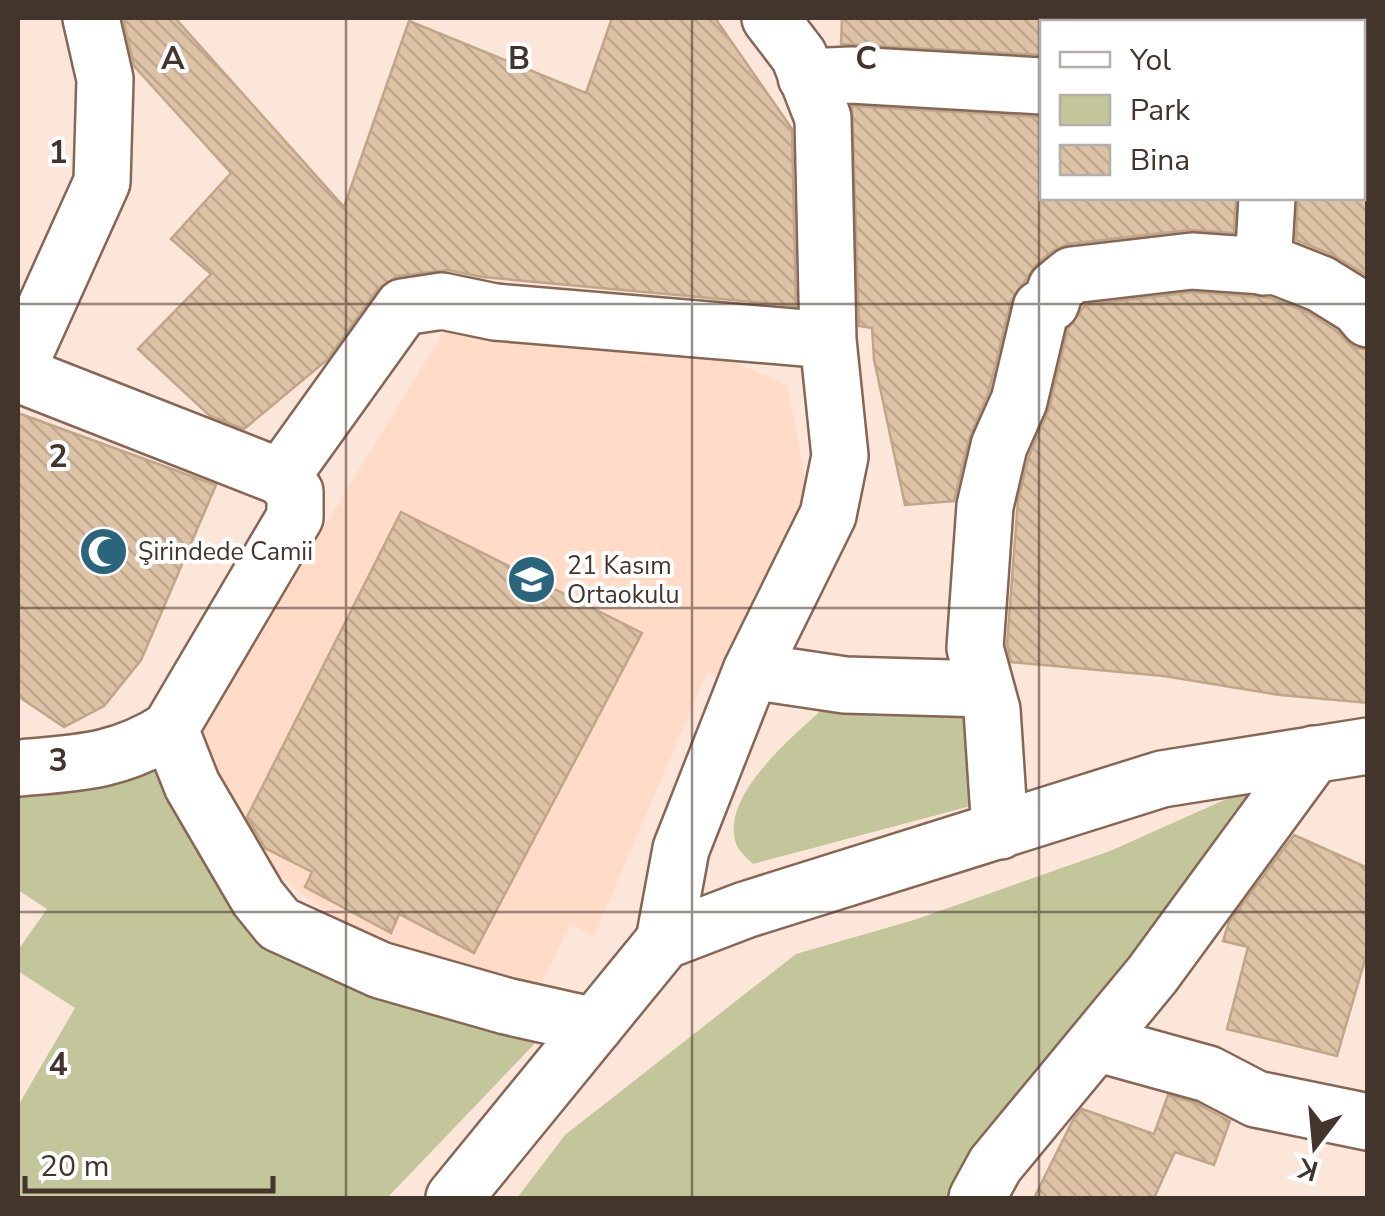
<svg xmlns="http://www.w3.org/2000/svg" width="1385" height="1216" font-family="'Nunito Sans',sans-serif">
	<defs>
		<pattern id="building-back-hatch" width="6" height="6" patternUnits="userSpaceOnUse" patternTransform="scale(2.5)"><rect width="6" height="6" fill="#ddc2a5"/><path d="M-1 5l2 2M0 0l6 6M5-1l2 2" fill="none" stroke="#bfa78e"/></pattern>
	</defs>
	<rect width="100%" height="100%" fill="#fce5d9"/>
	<path fill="#ffdbc8" d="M449,323L698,347L787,385L807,486L734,680L707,672L594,936L571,924L540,985L379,948L298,891L231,833L191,744Z"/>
	<path fill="#c3c59a" d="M834,699L984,714L982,803L753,864C748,859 740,852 737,846C716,795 802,729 834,699Z
		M151,765L251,913L542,1036L387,1198H18V1106L75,1008L18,971V950L47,909L18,890V788Z
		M1240,793L1269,794L956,1198H517L565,1135L796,954L914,920L1110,851Z"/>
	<path fill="url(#building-back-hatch)" stroke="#c0a689" stroke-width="2.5" d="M123,18H175L344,207L409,21L586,93L612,18H715L792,129L796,306L482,277L448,270L398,276L378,289L327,360L244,429L210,416L138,349L211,274L171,239L231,173L134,66Z
		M842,18H1042V55L841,44Z
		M852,106L1042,117V198H1236L1234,233L1189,230L1068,244L1052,251L1036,265L1011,301L989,391L969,439L954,501L905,505L874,359L872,328L859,326Z
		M1298,198H1368V276L1333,255L1296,240Z
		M1193,292L1271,298L1307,312L1337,331L1356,348L1368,349V703L1280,695L1164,676L1011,662L1007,645L1018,500L1029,456L1049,409L1068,328L1085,305Z
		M18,413L216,485L141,660L104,706L64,727L18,696Z
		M401,512L642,633L474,953L399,914L391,933L305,887L312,872L265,848L247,817Z
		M1294,835L1368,868V949L1337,1056L1227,1029L1248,947L1223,941L1229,922Z
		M1168,1095L1196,1103L1230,1121L1214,1165L1175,1152L1154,1198H1034L1073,1120L1082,1109L1154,1134Z"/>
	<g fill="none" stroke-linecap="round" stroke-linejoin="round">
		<defs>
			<path id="street" d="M806,77L851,75L1042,86
				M1263,267L1267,198
				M18,368L102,182L105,79L91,18
				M18,374L281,477L295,492V517L170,729C120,762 76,763 18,768
				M281,477L403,307L442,301L495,312L828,340
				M751,671L845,685L986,689
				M170,729L192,785L258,898L279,924L380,970L506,1006L595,1026
				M1000,831L992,710L975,648L985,506L999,446L1019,401L1041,308L1051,303L1056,288L1072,275L1192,261L1278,267L1321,284L1358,307L1368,319
				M664,941L681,849L751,671L828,515L840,456L828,340L823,118L799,56L770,18
				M1096,1043L1208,1074L1256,1099L1368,1122
				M454,1198L664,941L745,910L1162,779L1368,746
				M977,1198L995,1165L1152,975L1314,754"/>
		</defs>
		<use href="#street" stroke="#866654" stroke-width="60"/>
		<use href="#street" stroke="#fff" stroke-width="55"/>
	</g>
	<path fill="none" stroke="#43342c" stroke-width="2.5" stroke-opacity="0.55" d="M346,18V1198M692,18V1198M1039,18V1198M18,304H1368M18,608H1368M18,912H1368"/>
	<defs>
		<symbol id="mosque-disc" viewBox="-11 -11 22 22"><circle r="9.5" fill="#2a647d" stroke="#fff"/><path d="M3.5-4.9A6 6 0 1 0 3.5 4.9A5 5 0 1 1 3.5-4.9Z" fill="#fff"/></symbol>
		<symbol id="school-disc" viewBox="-11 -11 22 22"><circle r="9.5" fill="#2a647d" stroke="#fff"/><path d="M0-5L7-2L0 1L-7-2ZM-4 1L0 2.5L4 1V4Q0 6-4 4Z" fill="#fff"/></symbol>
	</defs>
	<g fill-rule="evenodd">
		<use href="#mosque-disc" x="76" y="524" width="55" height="55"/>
		<use href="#school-disc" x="504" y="552" width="55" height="55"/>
	</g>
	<g text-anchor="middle" stroke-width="8" stroke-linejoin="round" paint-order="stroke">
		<g font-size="25" fill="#43342c" stroke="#fff" text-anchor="start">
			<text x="138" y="560">Şirindede Camii</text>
			<text x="567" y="574">21 Kasım<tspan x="567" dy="29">Ortaokulu</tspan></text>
		</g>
	</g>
	<g font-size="32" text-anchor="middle" font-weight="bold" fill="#43342c" stroke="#fff" stroke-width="8" stroke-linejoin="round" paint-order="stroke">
		<text x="173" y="69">A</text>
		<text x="519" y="69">B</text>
		<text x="866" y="69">C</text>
		<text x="58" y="163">1</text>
		<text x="58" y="467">2</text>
		<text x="58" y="771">3</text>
		<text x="58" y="1075">4</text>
	</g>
	<rect width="1385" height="1216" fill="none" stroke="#43342c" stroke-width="40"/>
	<rect x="1040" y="20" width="325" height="180" fill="#ffffff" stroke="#b4aeab" stroke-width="2.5"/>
	<rect x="1060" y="52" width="50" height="15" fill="#ffffff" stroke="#b4aeab" stroke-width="2.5"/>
	<text x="1130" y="70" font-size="30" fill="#43342c">Yol</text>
	<rect x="1060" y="95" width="50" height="30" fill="#c3c59a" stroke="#b4aeab" stroke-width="2.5"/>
	<text x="1130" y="120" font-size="30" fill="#43342c">Park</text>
	<rect x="1060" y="145" width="50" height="30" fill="url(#building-back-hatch)" stroke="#b4aeab" stroke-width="2.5"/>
	<text x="1130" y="170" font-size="30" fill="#43342c">Bina</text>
	<g transform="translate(1315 1146) rotate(196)" stroke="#ffffff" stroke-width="8" paint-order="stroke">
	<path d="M0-8L18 38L0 25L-18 38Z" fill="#43342c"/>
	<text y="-15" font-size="28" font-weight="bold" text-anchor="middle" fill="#43342c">K</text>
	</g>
	<path d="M25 1176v15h248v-15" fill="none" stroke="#43342c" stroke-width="5"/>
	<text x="40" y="1176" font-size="30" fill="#43342c" stroke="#ffffff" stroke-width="8" paint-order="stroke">20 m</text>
</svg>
